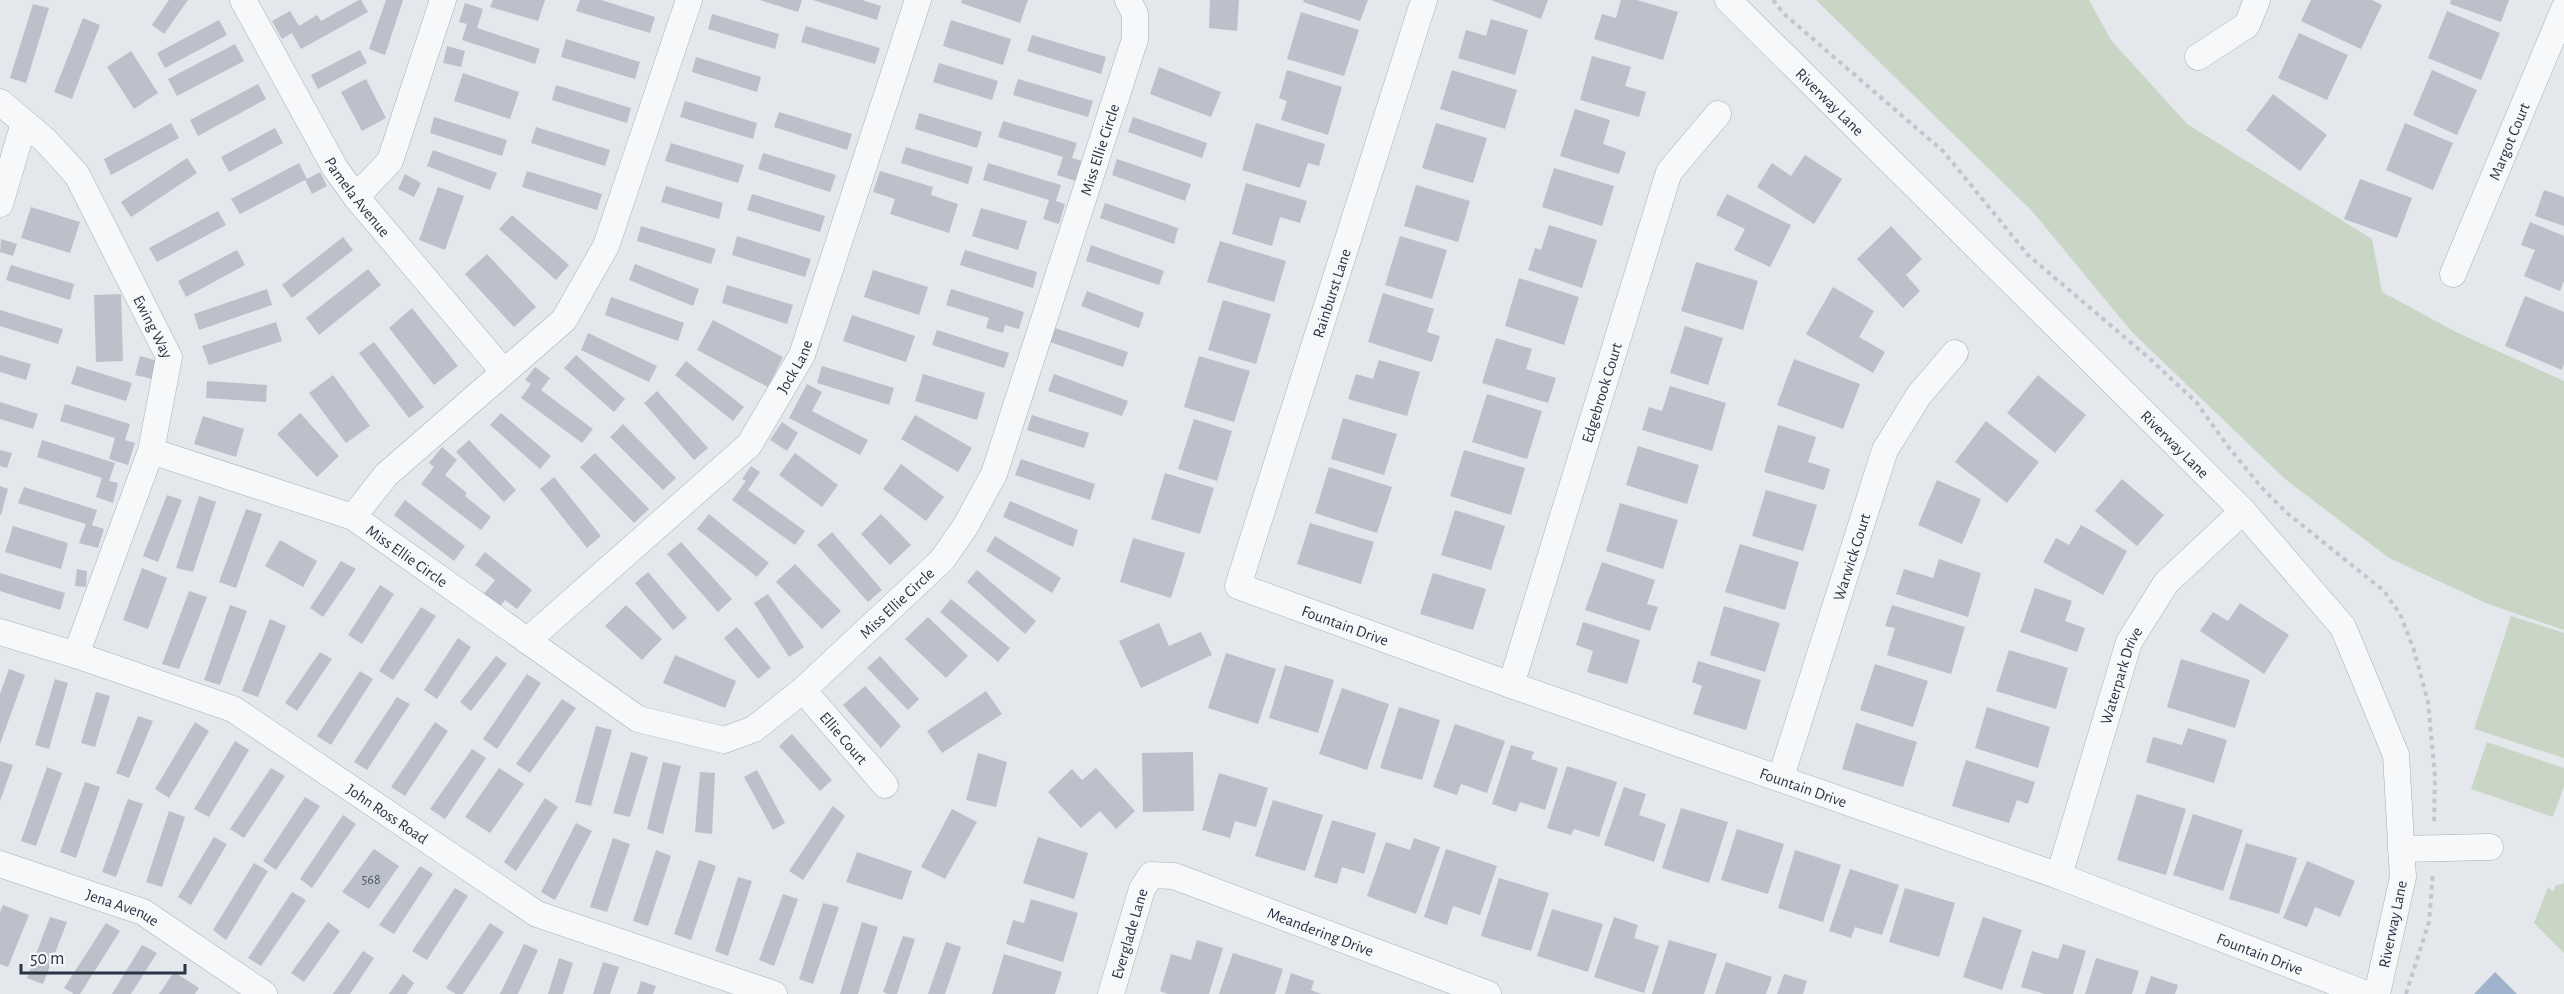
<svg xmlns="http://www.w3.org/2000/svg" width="2564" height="994" font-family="'Alegreya Sans',sans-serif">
	<rect width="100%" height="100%" fill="#e4e7ec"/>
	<path fill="#c9d6c5" d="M1816,0H2089L2111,40L2187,124L2372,239L2382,292L2460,334L2564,381V630L2488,604L2389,558L2285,479L2132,332L2032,211Z
		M2511,616L2564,633V758L2474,729Z
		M2487,742L2564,768V786L2553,817L2471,789Z
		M2564,881V953L2534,923L2548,887L2553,892L2556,885L2563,884Z"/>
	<path fill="#9fb4cc" d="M2495,972L2517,994H2474Z"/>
	<path fill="#bbc0ca" d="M169,0H188L164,34L152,25Z
		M359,0H361L368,12L301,49L292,33L282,39L272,21L290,11L299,26L317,15L321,21Z
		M386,0H403L385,55L369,49Z
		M493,0H545L538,21L490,7Z
		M580,0H601L655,17L650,33L576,11Z
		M760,0H802L798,12Z
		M813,0H862L881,6L877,20Z
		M962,0H1028L1020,23L961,3Z
		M1210,0H1239L1237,31L1209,28Z
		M1304,0H1368L1360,21L1303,2Z
		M1491,0H1548L1541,19Z
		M1621,0H1637L1678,12L1663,60L1594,39L1602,14L1616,18Z
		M2311,0H2372L2382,5L2361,49L2301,21Z
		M2451,0H2509L2501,22L2450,4Z
		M465,3L483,9L477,28L540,49L535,64L462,40L467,24L459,22Z
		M33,4L49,8L26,83L10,78Z
		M2447,11L2500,33L2481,80L2428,58Z
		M1301,12L1359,30L1344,76L1287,59Z
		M712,14L779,34L775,49L708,29Z
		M83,18L100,25L72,99L54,92Z
		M1491,19L1528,30L1515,75L1458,58L1466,30L1486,36Z
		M219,20L227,35L165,68L157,53Z
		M951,20L1011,39L1003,65L943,46Z
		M806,26L880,48L875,64L801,42Z
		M2299,33L2348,55L2327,100L2278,78Z
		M1032,35L1106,57L1101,74L1027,51Z
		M566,39L640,62L635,79L561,57Z
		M235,44L244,61L177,96L168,79Z
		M447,46L465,51L461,67L443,63Z
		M360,50L367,63L318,89L311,75Z
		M131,51L158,93L134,109L107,67Z
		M1592,56L1631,67L1625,86L1646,92L1639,117L1580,100Z
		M696,57L761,77L757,92L692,72Z
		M939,63L998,81L992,100L933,82Z
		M1159,67L1221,92L1211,117L1150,94Z
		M1287,70L1342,87L1328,135L1281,120L1287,101L1279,98Z
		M1452,70L1517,90L1505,129L1440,109Z
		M2432,70L2477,90L2457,135L2413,115Z
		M463,73L519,92L510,119L454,101Z
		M366,79L386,118L362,131L341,92Z
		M1018,79L1093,101L1088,117L1013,95Z
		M258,84L266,99L198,136L190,120Z
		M556,85L631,108L627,123L552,100Z
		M2273,94L2327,135L2300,171L2246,130Z
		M685,101L757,123L753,139L680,117Z
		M1575,109L1610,120L1603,144L1626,152L1619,174L1560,156Z
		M779,112L852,134L847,150L774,127Z
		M919,113L982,132L977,148L915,129Z
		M434,117L507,140L502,156L430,133Z
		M1133,117L1207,143L1202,158L1128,132Z
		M1003,121L1077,143L1072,158L1082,161L1076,181L1057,175L1063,157L998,137Z
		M171,123L179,138L111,175L104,159Z
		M1256,123L1325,144L1319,166L1308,163L1300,188L1242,170Z
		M1436,123L1487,138L1473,183L1422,168Z
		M2405,123L2453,143L2433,190L2386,170Z
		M536,127L610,150L605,166L531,143Z
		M275,128L283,143L229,172L221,157Z
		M671,143L744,165L738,183L665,161Z
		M906,147L973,167L968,184L901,163Z
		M433,150L497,173L490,190L427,166Z
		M763,153L836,175L830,192L758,169Z
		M1805,155L1842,179L1814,224L1757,187L1772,163L1791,176Z
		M187,158L197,173L131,217L121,202Z
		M1117,159L1191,184L1185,201L1112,175Z
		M299,163L307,179L320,172L327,186L312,194L305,180L240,214L231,199Z
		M988,163L1061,185L1056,201L1065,204L1059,224L1043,219L1049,200L983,180Z
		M1554,168L1614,186L1602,226L1542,207Z
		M527,171L602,194L597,210L522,187Z
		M880,171L933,187L931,195L958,204L949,233L890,214L895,199L873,192Z
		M405,174L421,183L414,197L398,189Z
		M2360,179L2412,198L2397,238L2344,219Z
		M1246,183L1307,201L1300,223L1280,217L1272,246L1232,234Z
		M1416,185L1470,201L1458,242L1404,226Z
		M666,186L723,203L719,219L661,202Z
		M438,187L464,196L445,250L419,240Z
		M2544,190L2564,197V226L2535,216Z
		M752,194L825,216L820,232L747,210Z
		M1727,194L1791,225L1770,267L1734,250L1745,229L1716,215Z
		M1105,203L1178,228L1174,244L1100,218Z
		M31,207L80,222L70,253L21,238Z
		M981,208L1027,221L1018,250L972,236Z
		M218,211L226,225L157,262L149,248Z
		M512,215L569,265L556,280L499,229Z
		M2530,222L2564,236V281L2560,291L2524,276L2535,250L2521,245Z
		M1549,225L1597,240L1582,288L1528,270L1535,248L1541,250Z
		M641,226L716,249L711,264L637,241Z
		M1891,226L1922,259L1906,275L1920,291L1903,308L1857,259Z
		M737,236L811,259L805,277L732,255Z
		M1400,236L1447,250L1432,299L1385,285Z
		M343,237L353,250L292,298L282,285Z
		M1,239L17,244L13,256L0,252Z
		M1220,241L1286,261L1274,302L1207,282Z
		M1091,245L1164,271L1159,285L1086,261Z
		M237,250L245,265L186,297L178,281Z
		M965,250L1037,272L1033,288L960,265Z
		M487,254L536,307L514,327L465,274Z
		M1696,262L1758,281L1743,330L1681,311Z
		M635,264L699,289L693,306L629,280Z
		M11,265L74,284L70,300L6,280Z
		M368,269L381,285L319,335L306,318Z
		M873,270L928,287L919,315L864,297Z
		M1519,278L1579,297L1564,345L1505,326Z
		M727,285L793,305L787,324L722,303Z
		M1833,287L1874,311L1859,337L1885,352L1873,373L1806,334Z
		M267,289L272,305L199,330L194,314Z
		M951,289L1024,312L1019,329L1005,325L1003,333L986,328L989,318L946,305Z
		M1087,291L1144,313L1139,328L1081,306Z
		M1383,293L1434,309L1427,332L1440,336L1432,362L1368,342Z
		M121,294L123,361L96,362L94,295Z
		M2525,296L2564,312V364L2562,370L2505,346Z
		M611,297L684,323L678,341L605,315Z
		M1223,300L1271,314L1256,364L1208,350Z
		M412,308L458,366L434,385L389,328Z
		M0,310L63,329L58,344L0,326Z
		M852,315L915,336L906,362L843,341Z
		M713,320L783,357L768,387L697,350Z
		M276,322L282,341L209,365L202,346Z
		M1685,326L1723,338L1708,385L1670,373Z
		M1055,328L1128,352L1123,367L1050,342Z
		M937,330L1009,353L1004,368L932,345Z
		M588,333L657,366L649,382L581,350Z
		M1496,338L1532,349L1526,369L1556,378L1548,403L1482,383Z
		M374,342L424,407L409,418L359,353Z
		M0,355L31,364L26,380L0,372Z
		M576,355L625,399L614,412L564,368Z
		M140,356L158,361L153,379L135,375Z
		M1199,356L1250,371L1234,422L1184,407Z
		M1794,359L1860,384L1843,429L1777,405Z
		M1379,360L1420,372L1407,416L1348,399L1356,374L1373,379Z
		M686,361L744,407L733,421L675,375Z
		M77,366L132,383L126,401L71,384Z
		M822,366L894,388L889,405L817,383Z
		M535,367L550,378L541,390L593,429L582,443L521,398L531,384L525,380Z
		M923,374L985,393L977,420L915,401Z
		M1054,374L1128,401L1122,416L1048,391Z
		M333,375L370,426L346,443L309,393Z
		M2038,375L2086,415L2055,453L2007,413Z
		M207,381L267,385L266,402L206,398Z
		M807,384L822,392L812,411L868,440L860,455L789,418Z
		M1670,386L1726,403L1712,451L1642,430L1649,407L1662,411Z
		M657,391L708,448L694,460L644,403Z
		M1487,394L1542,411L1527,459L1472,442Z
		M0,402L38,414L33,429L0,419Z
		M65,404L130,424L125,440L135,443L128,465L109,459L115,438L60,421Z
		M300,413L339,456L317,477L277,434Z
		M501,413L551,456L540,469L490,425Z
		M915,415L972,448L958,472L901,439Z
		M1032,415L1089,433L1084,448L1027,430Z
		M203,416L244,429L236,457L194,444Z
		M1343,418L1397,434L1384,475L1331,459Z
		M1194,419L1232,431L1217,481L1178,469Z
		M1986,421L2039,462L2007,503L1955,462Z
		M782,422L798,433L787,451L770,440Z
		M623,424L676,478L663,490L610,437Z
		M1778,425L1816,437L1808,462L1830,469L1824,490L1764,472Z
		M42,440L115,463L109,481L118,483L113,503L96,497L102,478L37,457Z
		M469,440L516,490L504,502L456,452Z
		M1638,446L1699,465L1687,504L1626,485Z
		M442,447L457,460L445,475L467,493L465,496L491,517L481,530L421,484L434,467L429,463Z
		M0,450L12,453L7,468L0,466Z
		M1464,450L1525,468L1511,515L1450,496Z
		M595,453L649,509L634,523L580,467Z
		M795,453L838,485L822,507L779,475Z
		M1021,459L1095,484L1090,500L1015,475Z
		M901,464L944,497L926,521L883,489Z
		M751,466L760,472L748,490L805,531L795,545L732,500L746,481L742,479Z
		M1329,467L1392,487L1377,533L1315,513Z
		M1165,473L1214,488L1200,534L1151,519Z
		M554,477L601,536L587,548L540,489Z
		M2122,479L2164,515L2137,546L2095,511Z
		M1937,480L1981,499L1962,544L1918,525Z
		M0,486L8,489L1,515H0Z
		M24,487L97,510L92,525L104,529L98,548L79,543L86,524L18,503Z
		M1766,490L1817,505L1803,551L1752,536Z
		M167,495L182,500L158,562L143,556Z
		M199,496L216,502L193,572L176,568Z
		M405,500L465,546L454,561L394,515Z
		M1010,501L1078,530L1073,547L1003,517Z
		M1620,503L1678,520L1663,569L1606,551Z
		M246,509L262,514L236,588L219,582Z
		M1455,510L1505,526L1491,570L1441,555Z
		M709,514L769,563L757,577L697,529Z
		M881,514L911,545L890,565L861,534Z
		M1310,523L1374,542L1361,584L1297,564Z
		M2081,525L2127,551L2103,595L2043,562L2056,538L2069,545Z
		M13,526L68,543L61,569L5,552Z
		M832,532L882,590L868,602L817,545Z
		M995,536L1061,578L1052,593L986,551Z
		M1133,538L1185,553L1171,598L1120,582Z
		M280,540L317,561L303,587L265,566Z
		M681,542L732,599L718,612L667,554Z
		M1740,544L1799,562L1785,610L1725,592Z
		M485,552L532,590L517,609L505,600L499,608L483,595L495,580L475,565Z
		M1939,559L1981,573L1968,617L1896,594L1904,569L1933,578Z
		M341,561L356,569L323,617L310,608Z
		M1602,562L1655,580L1647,604L1658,607L1650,631L1585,610Z
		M795,564L841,611L822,629L776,582Z
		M142,568L167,578L148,629L123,620Z
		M77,569L87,571L86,587L75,586Z
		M977,570L1036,621L1025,634L967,582Z
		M648,572L687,618L673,630L635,583Z
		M0,573L65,593L60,610L0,591Z
		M1433,573L1486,589L1473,630L1420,614Z
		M380,585L394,594L362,644L348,635Z
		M2035,588L2072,601L2065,621L2085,628L2077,652L2020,632Z
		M189,591L207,597L179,669L162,664Z
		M768,594L804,647L789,657L754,603Z
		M951,599L1010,648L998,662L940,612Z
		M2240,603L2289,635L2264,674L2200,631L2213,612L2228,621Z
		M230,605L247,611L220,685L204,680Z
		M626,605L662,639L642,660L605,626Z
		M1892,605L1965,627L1951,674L1887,655L1895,628L1885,626Z
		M1724,606L1780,623L1765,672L1710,655Z
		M421,607L436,616L393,680L379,671Z
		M928,617L968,656L946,678L905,639Z
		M270,619L286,626L258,697L242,691Z
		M1583,622L1640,640L1627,684L1587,672L1593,651L1576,645Z
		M1159,623L1169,646L1201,632L1212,655L1141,688L1119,641Z
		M737,627L771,668L758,679L724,638Z
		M458,638L471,647L437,699L424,690Z
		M2009,650L2068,668L2056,709L1996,691Z
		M320,652L332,659L297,711L285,703Z
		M1226,653L1276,669L1258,724L1208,708Z
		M675,655L736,681L725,708L663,683Z
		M496,656L507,664L471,711L460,702Z
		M880,656L919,699L908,710L867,668Z
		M2181,659L2250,680L2235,728L2167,707Z
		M1698,661L1761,680L1746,730L1693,714L1702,686L1692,682Z
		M1875,664L1928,681L1913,727L1860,710Z
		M1285,665L1334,680L1318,733L1269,718Z
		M9,669L25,675L0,744V694Z
		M360,671L373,679L331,745L317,736Z
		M527,674L541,683L497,749L483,739Z
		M55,679L68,683L49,749L35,745Z
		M865,686L901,726L881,748L843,705Z
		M1342,688L1389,704L1367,770L1319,754Z
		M986,691L1002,714L942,753L927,731Z
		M96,692L110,696L95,747L81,743Z
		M397,697L410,704L367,770L354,762Z
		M562,699L576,708L530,773L516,764Z
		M1399,707L1440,720L1422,780L1380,768Z
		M1987,707L2050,727L2038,768L1975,748Z
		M138,716L153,721L129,778L116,773Z
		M195,722L209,731L169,798L155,789Z
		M435,722L448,731L405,796L391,787Z
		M1856,723L1917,742L1903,787L1842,769Z
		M1455,724L1505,741L1487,793L1461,784L1457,795L1433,787Z
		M596,726L612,730L591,806L575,802Z
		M2188,728L2227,740L2214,783L2146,762L2153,737L2182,745Z
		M792,734L832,780L820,791L779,746Z
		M235,741L249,750L209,817L194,809Z
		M1511,745L1534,752L1531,759L1558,768L1545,810L1520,802L1516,812L1492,804Z
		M472,749L486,758L445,819L430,809Z
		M631,752L648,757L630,817L613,813Z
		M1193,752L1194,811L1143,812L1142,753Z
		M978,753L1007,762L996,807L966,800Z
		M1966,760L2035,782L2028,804L2017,800L2009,823L1952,806Z
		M0,761L13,765L0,801Z
		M663,762L681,766L663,834L647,829Z
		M1567,766L1617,782L1599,837L1574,829L1571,835L1547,828Z
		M47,767L62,773L36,846L21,841Z
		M271,768L285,776L244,838L230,829Z
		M499,768L524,784L490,833L465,817Z
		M1096,768L1135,811L1116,829L1100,811L1081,828L1048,792L1072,769L1082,780Z
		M757,770L785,823L773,830L744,777Z
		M700,772L715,773L712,834L695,832Z
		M1219,773L1268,788L1256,827L1235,821L1230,838L1202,830Z
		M85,782L100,787L76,858L60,852Z
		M1624,787L1646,794L1639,815L1666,824L1654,862L1604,845Z
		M2137,794L2186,809L2166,875L2117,860Z
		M305,797L320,806L276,870L263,861Z
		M545,798L558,807L516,871L504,862Z
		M128,799L143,804L116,877L102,872Z
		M1273,800L1323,815L1305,871L1255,856Z
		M833,806L845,816L803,880L789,871Z
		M1681,808L1728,822L1709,883L1662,868Z
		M952,809L977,822L945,879L921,867Z
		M169,811L185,817L162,887L146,882Z
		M2193,814L2243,830L2223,891L2173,875Z
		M343,815L356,824L312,888L300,879Z
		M1332,820L1376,833L1364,874L1342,867L1337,884L1314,877Z
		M576,823L592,831L555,900L541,892Z
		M1737,829L1784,844L1768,894L1721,880Z
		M214,837L227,844L191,905L178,897Z
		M1038,837L1088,853L1074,899L1023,883Z
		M613,838L630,844L607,912L590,907Z
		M1414,838L1440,847L1416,914L1367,896L1386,842L1410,850Z
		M2246,843L2297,858L2279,914L2229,899Z
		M374,849L399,866L369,909L342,892Z
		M1446,849L1497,866L1480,915L1453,906L1447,925L1424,917Z
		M656,850L671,856L648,926L633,921Z
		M1795,850L1841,865L1823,922L1778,908Z
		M857,852L912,871L902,900L846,882Z
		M699,860L716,866L691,940L674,934Z
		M2307,861L2355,881L2340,917L2315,907L2307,927L2283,918Z
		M254,863L268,871L226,940L213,930Z
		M420,866L433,874L394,934L379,925Z
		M1850,869L1899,885L1882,935L1855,927L1851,938L1829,931Z
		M738,877L752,881L728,956L715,951Z
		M1499,878L1549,893L1531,951L1481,936Z
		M455,888L468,896L427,960L412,951Z
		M1905,888L1955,903L1939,957L1889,942Z
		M292,892L306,900L261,966L248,958Z
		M783,894L798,899L774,966L759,960Z
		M1031,899L1078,913L1063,962L1006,944L1013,920L1024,923Z
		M823,903L839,907L813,984L799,979Z
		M3,905L29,915L8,967L0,964V912Z
		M1552,909L1603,924L1588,972L1537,956Z
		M50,917L67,922L43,984L27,978Z
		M1614,917L1638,925L1634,938L1659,946L1644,993L1594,977Z
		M1983,917L2022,930L2002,990L1963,977Z
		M328,922L340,931L304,982L291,973Z
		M862,922L878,927L858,994H840Z
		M106,923L120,931L80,994H74L64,988Z
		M490,923L504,932L463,994H456L446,988Z
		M903,936L915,939L897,994H888L883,992Z
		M1197,940L1223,948L1209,994H1168L1160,991L1171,954L1191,960Z
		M1669,940L1717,954L1704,994H1652Z
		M946,942L961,947L945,994H928Z
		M524,944L538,950L518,994H500Z
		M2063,944L2086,951L2073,994H2045L2021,987L2032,951L2058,959Z
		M142,945L157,953L131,994H112Z
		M363,951L374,958L350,994H333Z
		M1233,953L1283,969L1275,994H1219Z
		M1004,954L1062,972L1055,994H992Z
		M559,958L573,963L563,994H548Z
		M2096,958L2139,971L2132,994H2085Z
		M603,962L619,967L610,994H593Z
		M1726,962L1772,977L1766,994H1715Z
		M174,972L199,988L195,994H159Z
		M1291,973L1314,981L1311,990L1321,994H1285Z
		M403,974L414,983L407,994H389Z
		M1784,974L1807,981L1803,994H1777Z
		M2151,976L2178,985L2175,994H2145Z
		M641,981L656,986L653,994H637Z"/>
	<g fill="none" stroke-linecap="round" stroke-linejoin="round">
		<defs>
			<g id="minor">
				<path id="s1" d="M243,0L335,168L356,197L504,372"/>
				<path id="s2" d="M1424,0L1238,586L1511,685L2059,876L2366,994"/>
				<path id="s3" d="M1728,0L2243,511L2343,627L2396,755L2403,877L2377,994"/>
				<path d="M2198,57L2247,25L2257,0"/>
				<path id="s4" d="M0,102L46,141L77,175L169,357L151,451L76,655"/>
				<path d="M356,197L390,161L443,0"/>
				<path d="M0,204L24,123"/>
				<path id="s5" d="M2453,274L2564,9"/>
				<path id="s6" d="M151,451L353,517L638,719L724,740L754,729L803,690L942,560L965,527L994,474L1135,39V14L1128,0"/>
				<path d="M353,517L386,475L564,320L606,246L689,0"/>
				<path id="s7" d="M0,632L76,655L233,709L537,914L774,994"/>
				<path id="s8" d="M527,641L749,445L802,355L918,0"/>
				<path id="s9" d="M1511,685L1669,172L1718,114"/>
				<path id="s10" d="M803,690L885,785"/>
				<path id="s11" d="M1781,777L1885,450L1919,395L1955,353"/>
				<path d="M2401,849L2490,847"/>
				<path id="s12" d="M0,864L143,912L264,994"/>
				<path id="s13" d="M2059,876L2129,642L2166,583L2243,511"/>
				<path id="s14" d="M1111,994L1142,889L1151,875L1174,876L1488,994"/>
			</g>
		</defs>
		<use href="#minor" stroke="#a9aeb7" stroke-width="27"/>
		<path stroke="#c2c5cb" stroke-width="4" stroke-dasharray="4.5 4.5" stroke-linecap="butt" d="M1773,0L1784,14L1943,151L2028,255L2149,358L2196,402L2230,449L2263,489L2287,513L2384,591L2400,614L2414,650L2428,702L2435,776L2434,825
			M2406,994L2429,922L2433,872"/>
		<use href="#minor" stroke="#f7f8fa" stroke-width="26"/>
	</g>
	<g text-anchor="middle" stroke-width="4.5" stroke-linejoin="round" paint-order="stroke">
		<g font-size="14" fill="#4f5766">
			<text x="371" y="884">568</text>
		</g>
		<g font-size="16" fill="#2b3445" stroke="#f4f6f9">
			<text dy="6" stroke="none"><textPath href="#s3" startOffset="144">Riverway Lane</textPath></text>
			<text dy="6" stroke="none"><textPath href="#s5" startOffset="144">Margot Court</textPath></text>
			<text dy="6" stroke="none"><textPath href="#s6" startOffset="1377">Miss Ellie Circle</textPath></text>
			<text dy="6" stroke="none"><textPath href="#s1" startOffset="228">Pamela Avenue</textPath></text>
			<text transform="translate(1331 293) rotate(-72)" y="6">Rainburst Lane</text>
			<text dy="6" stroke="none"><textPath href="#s4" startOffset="276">Ewing Way</textPath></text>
			<text dy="6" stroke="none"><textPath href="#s8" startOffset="387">Jock Lane</textPath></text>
			<text dy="6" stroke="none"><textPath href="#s9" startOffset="306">Edgebrook Court</textPath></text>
			<text dy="6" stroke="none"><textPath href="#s3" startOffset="630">Riverway Lane</textPath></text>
			<text dy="6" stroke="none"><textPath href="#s6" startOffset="279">Miss Ellie Circle</textPath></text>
			<text dy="6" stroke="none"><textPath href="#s11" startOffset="231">Warwick Court</textPath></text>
			<text dy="6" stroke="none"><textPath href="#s6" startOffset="873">Miss Ellie Circle</textPath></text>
			<text dy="6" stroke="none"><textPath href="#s2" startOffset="729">Fountain Drive</textPath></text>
			<text dy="6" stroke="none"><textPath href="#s13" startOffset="210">Waterpark Drive</textPath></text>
			<text dy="6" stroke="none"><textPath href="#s10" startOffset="63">Ellie Court</textPath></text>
			<text dy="6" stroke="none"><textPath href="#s2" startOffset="1215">Fountain Drive</textPath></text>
			<text dy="6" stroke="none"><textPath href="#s7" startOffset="432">John Ross Road</textPath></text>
			<text dy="6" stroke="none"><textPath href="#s12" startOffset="130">Jena Avenue</textPath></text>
			<text transform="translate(2392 924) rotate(-78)" y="6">Riverway Lane</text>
			<text dy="6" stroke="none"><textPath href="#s14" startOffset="306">Meandering Drive</textPath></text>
			<text dy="6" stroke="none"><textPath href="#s14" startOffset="63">Everglade Lane</textPath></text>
			<text dy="6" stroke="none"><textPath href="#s2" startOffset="1701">Fountain Drive</textPath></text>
		</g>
	</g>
	<path d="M21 964v9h164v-9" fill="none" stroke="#2b3445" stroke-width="3"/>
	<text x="30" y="964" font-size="18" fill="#2b3445" stroke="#f4f6f9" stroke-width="4.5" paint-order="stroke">50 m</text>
</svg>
